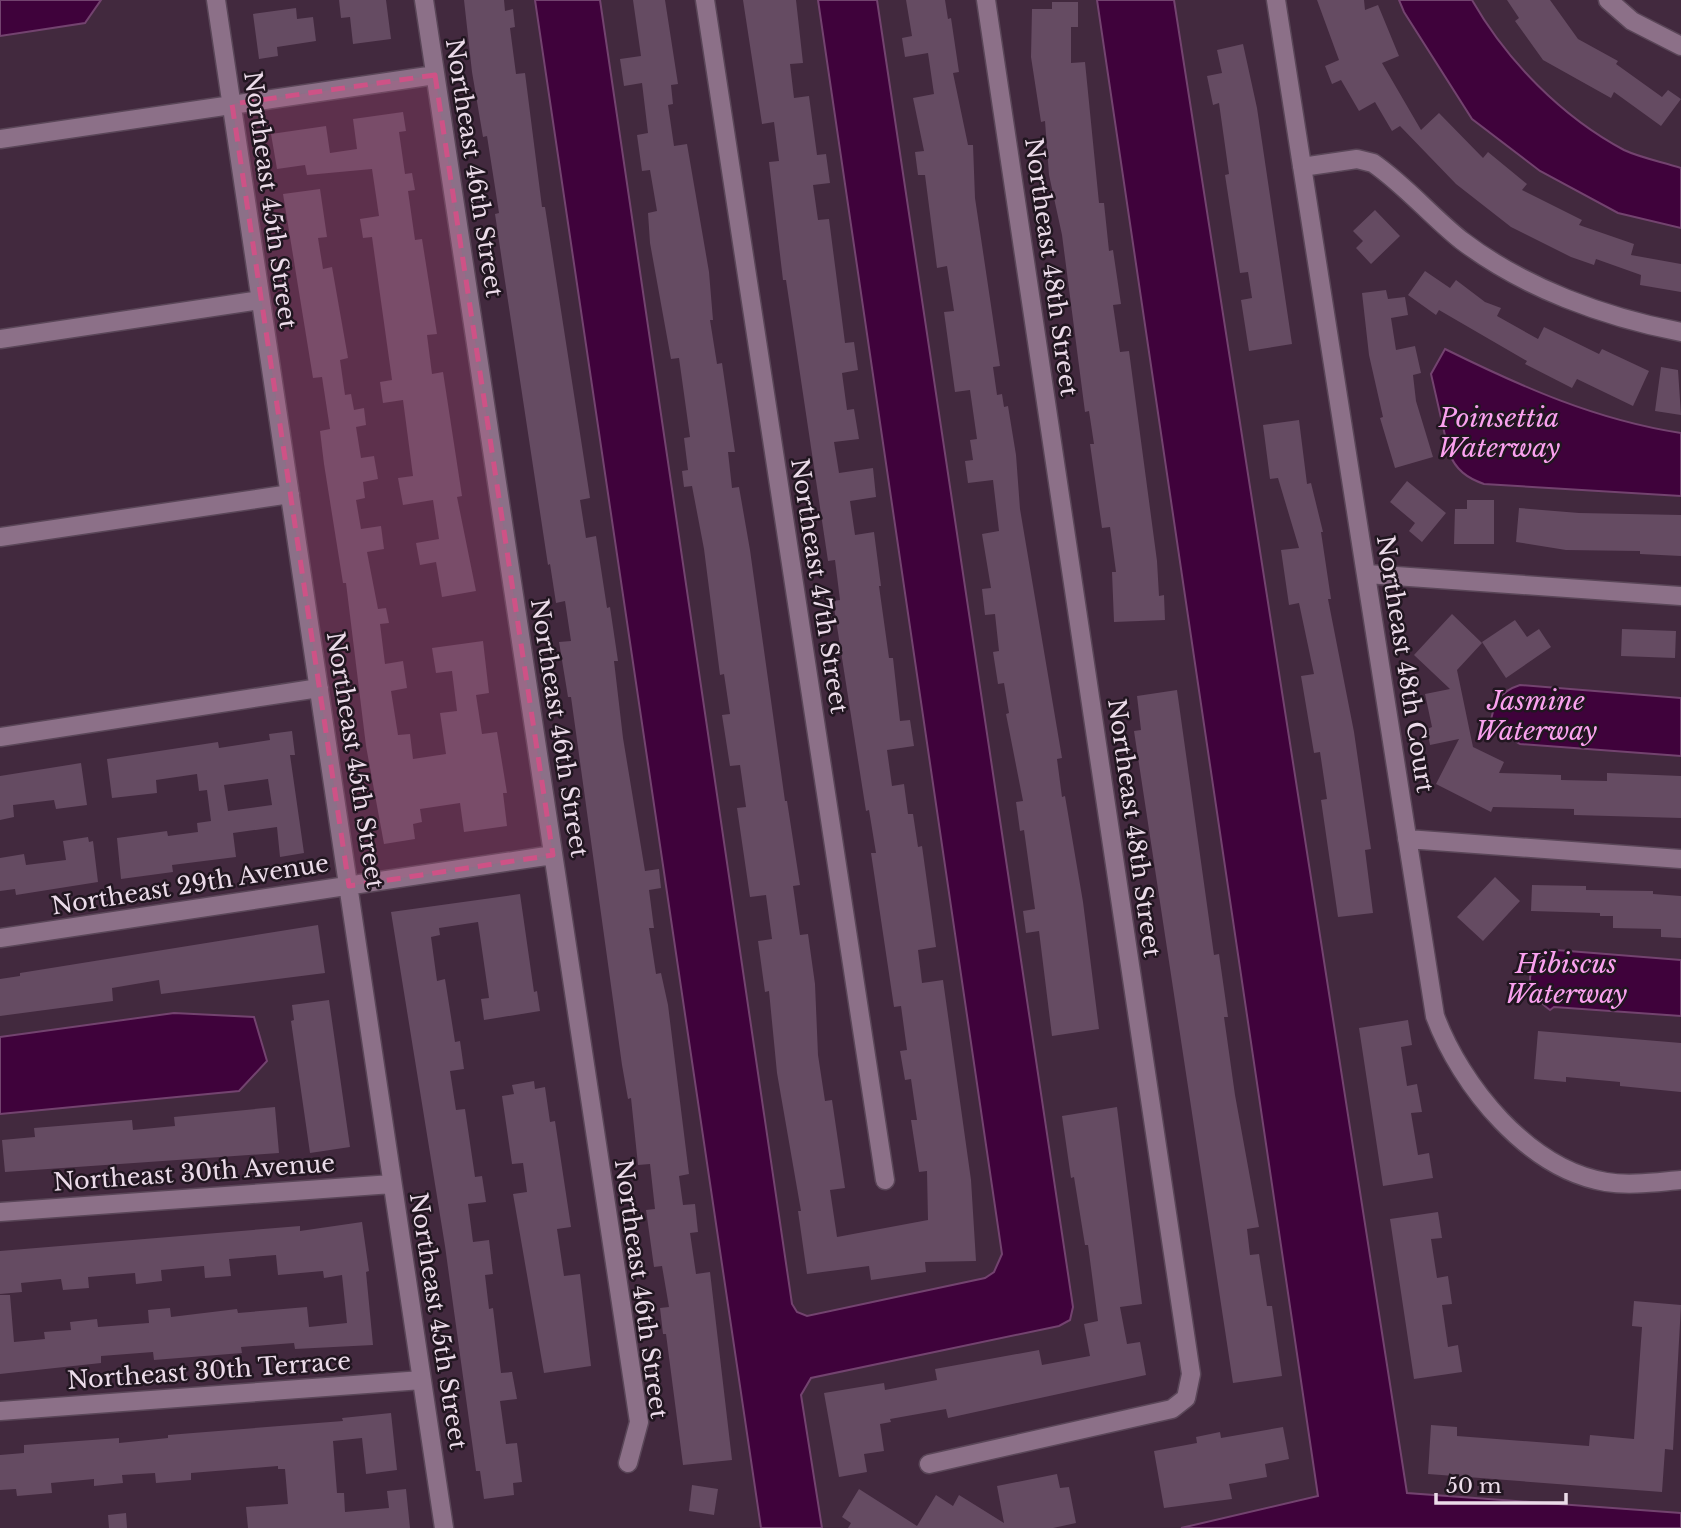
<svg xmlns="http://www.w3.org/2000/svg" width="1681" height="1528" font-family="'Libre Baskerville',serif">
	<rect width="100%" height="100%" fill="#42293e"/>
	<path fill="#3f023b" stroke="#73436f" stroke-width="2" d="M0,0H101L85,23L0,36Z
		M535,0H600L792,1304L797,1312L807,1316L985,1278L994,1272L1002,1254L818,0H877L1073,1307L1070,1320L1059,1326L811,1378L801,1395L822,1528H761Z
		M1097,0H1174L1407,1493L1681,1513V1528H1181L1318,1496Z
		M1399,0H1472C1507,61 1562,117 1624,150C1641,158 1663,162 1681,168V228L1618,213L1540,171L1472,119L1404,12Z
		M1445,349C1522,387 1596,420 1681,433V496L1484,484C1467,478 1456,470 1449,453L1431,374Z
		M1520,685L1681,698V756L1520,744L1490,726C1493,705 1498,692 1520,685Z
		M1556,950L1681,960V1016L1554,1007L1550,1010C1523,990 1522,963 1556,950Z
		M174,1013L254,1017L267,1061L239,1091L0,1114V1037Z"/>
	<path fill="#654b62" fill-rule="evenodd" d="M339,0H386L391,39L353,44L350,17L341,18Z
		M464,0H504L505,11L513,9L515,27L510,28L516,74L525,73L542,207H545L590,498L580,500L586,538L596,536L607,608L610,607L618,661H614L623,738L645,871L659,869L661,888L649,890L654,928H649L656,974L661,973L668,1005L689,1174L679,1176L683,1205L695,1204L698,1232L690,1233L696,1274L710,1272L732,1460L683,1465L666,1334H663L660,1308L669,1307L662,1266L654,1267L646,1210L655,1209L650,1164L638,1165L631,1098L628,1099L622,1065L571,697H568L559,642L571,641L565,601L556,603L550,564L548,565L503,268L495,214L499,213L487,136L483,137L472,72Z
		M633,0H665L678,84L671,85L673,104L668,105L674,146L687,144L709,272L713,320H710L717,364L722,363L735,452H728L732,488L739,487L750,550L785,801H787L800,885L793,886L800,935L808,934L815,984L818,1055L825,1101L832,1100L845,1188L830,1190L837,1237L928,1220L927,1171L919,1172L911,1120H917L911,1079L905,1080L900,1051L907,1050L901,1006L894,1007L871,853H876L869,810L866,811L833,601L840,600L835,560L828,561L786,280H783L769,162L779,161L774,122L762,124L743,0H796L803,63L790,64L794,98L809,96L817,155L826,154L830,183L813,185L818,220L829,219L845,343L854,342L858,370L842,373L847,410L854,409L859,439L834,442L839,473L873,468L876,497L850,501L855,535L874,532L881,586H879L889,658H893L900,721L910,720L914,746L887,750L892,786L904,784L908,814H913L918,847L922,846L936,947L918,950L922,983L943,980L971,1180L976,1261L925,1262L926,1272L871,1280L869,1266L807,1274L798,1211H801L777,1073L769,991L765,992L758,941L772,939L766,895L750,897L737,808L746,807L740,765L730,766L722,715L730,714L724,674L720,675L704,549L692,486L684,487L682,471L688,470L684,438L690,437L679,358L671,359L650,243L648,213L657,211L650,170L642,171L637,135L648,133L642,83L624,86L620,59L641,56Z
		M906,0H945L948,19L951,18L959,72L953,73L968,145H973L975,198L1000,366L993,367L997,395L1002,394L1004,407L1008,406L1016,455L1020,509L1062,758L1057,759L1062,797L1065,796L1083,902L1099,1029L1052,1036L1039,931L1026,933L1023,911L1035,909L1024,830L1020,831L1016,802L1023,801L1006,714L1009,713L1004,683L998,684L993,652L999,651L995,614L985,615L982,589L991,588L982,534L999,531L993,480L968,483L965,461L973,460L970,440L977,439L970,390L955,392L944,312L954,311L947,266L937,268L925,175H918L915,152L924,151L913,98L934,94L928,53L905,57L902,38L912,36Z
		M1317,0H1364L1365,10L1378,5L1399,56L1382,63L1421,130L1439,113L1483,158L1488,152L1527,184L1522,190L1582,220L1579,225L1634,244L1631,255L1681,264V292L1640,285L1641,275L1596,259L1594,265L1571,257L1511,227L1456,184L1400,126L1392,131L1375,102L1359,111L1341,80L1332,84L1325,66L1339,60Z
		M1507,0H1550L1578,39L1618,61L1616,64L1662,97L1668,90L1681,99L1661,126L1614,92L1611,98L1543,60L1515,21L1519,18Z
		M1052,2H1078V27H1071V63L1085,62L1099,203H1104L1109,251L1113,250L1121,304L1113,305L1120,352L1129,351L1157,561L1159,596L1164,595L1165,620L1114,622L1112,572H1116L1110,527L1102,528L1090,444H1094L1089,411L1085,412L1062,235L1049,175L1045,121L1041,122L1031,57L1032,9H1052Z
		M296,8L297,19L313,17L316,41L277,47L278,56L259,59L253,14Z
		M1243,44L1257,108L1292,344L1249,351L1241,300L1252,298L1248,272L1240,273L1225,175L1229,174L1219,103L1213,105L1207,76L1222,73L1217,50Z
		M403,112L406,131L399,132L405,174L412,173L415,190L408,191L415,240L422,239L437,334L427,335L432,374L443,372L462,496L457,497L476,591L442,597L436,562L420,565L416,543L439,539L433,500L403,505L398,478L413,476L403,400L383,403L380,382L392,380L372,237L363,238L360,219L379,216L372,169L307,175L305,165L277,169L271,134L326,126L330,153L357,149L353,119Z
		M320,189L327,237L318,238L323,269L332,267L348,358L340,360L345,395L351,394L354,410L364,408L366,425L356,427L361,458L374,456L378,479L363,482L365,498L356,500L361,529L381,526L384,549L367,552L378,609L386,608L389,623L380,624L385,664L403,661L407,688L391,691L398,735L410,734L413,759L446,754L440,713L457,711L452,671L436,673L432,648L483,641L489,693L476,695L482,734L497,732L507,793H503L507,826L464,832L460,803L420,809L422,822L413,824L415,839L384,844L366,746L346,583H343L324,464L320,431L330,429L322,377L313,378L283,194Z
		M1375,210L1400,236L1371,264L1356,248L1363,241L1353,231Z
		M1425,271L1450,288L1456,280L1485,302L1501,308L1497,316L1538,339L1544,327L1599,354L1602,349L1649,371L1633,406L1577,379L1572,388L1525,364L1527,361L1439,310L1436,315L1408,295Z
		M1386,290L1388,299L1405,297L1408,315L1391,318L1396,350L1415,346L1421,373L1413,375L1416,401L1433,457L1395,468L1380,418L1383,417L1369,355L1362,293Z
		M1661,367L1678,370L1681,415L1655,411Z
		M1299,420L1307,484L1311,483L1323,532H1321L1331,599H1328L1354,732L1371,849L1365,850L1373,913L1338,917L1321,800L1327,799L1320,752L1314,753L1301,676L1314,674L1299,603L1289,605L1281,550L1299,548L1278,478L1270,479L1263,425Z
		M1407,481L1446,513L1422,542L1409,531L1415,523L1390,502Z
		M1467,500H1494V544H1454L1455,509H1467Z
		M1519,508L1579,513L1681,515V556L1640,554V551L1566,550L1516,542Z
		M1452,614L1482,643L1457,670L1473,747L1504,762L1499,773L1561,775V780L1607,781V773L1681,776V818L1574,815V809L1493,807L1491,812L1436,784L1459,739L1430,745L1427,729L1432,727L1425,694L1450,689L1414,655Z
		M1515,620L1527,637L1539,629L1551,647L1506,678L1482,642Z
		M1622,629L1676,631L1675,658L1621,656Z
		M1177,690L1214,955L1219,954L1228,1017H1224L1235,1095L1259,1227L1247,1229L1250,1255L1259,1254L1267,1306H1272L1282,1376L1233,1383L1134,731L1141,730L1137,696Z
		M292,731L295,755H290L304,853L280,857L277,827L233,833L236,857L172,865L173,872L121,879L117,838L167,831L168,836L198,832L197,823L211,821L207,790L199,791L197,774L156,780L157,793L112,798L107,759L218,742L219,748L270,740L269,734ZM268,779L272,805L228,811L224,785Z
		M81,763L87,805L56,809L54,800L13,805L14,817L0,820V776Z
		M88,837L89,842L93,841L98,882L16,895L15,889L0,891V858L24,854L26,865L66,860L63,841Z
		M1495,877L1520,901L1483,941L1457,917Z
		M1532,885L1586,886V890L1653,891V894L1681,896V938L1661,937V929L1613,928V916H1600V913L1531,911Z
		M520,894L534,992L537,991L540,1011L484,1020L481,999L489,998L478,922L439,928L440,935L431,937L437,981L445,979L455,1042L460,1041L464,1069L450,1071L456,1110L465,1109L475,1177L482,1176L486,1202L468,1204L473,1242L489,1240L493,1274L485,1275L489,1309L493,1308L501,1373L512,1372L517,1399L500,1401L506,1444L517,1443L522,1482L513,1483L514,1495L484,1499L480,1471H476L445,1246L391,912Z
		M318,925L325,973L161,994L159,980L112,988L113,1001L0,1016V979L20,976V973Z
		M329,1000L350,1147L310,1153L291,1021L294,1020L292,1005Z
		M1408,1020L1412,1045L1401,1047L1407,1086L1417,1084L1422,1112L1411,1113L1418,1155L1429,1153L1433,1178L1383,1186L1359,1028Z
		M1538,1031L1681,1043V1092L1620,1086V1082L1566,1077V1082L1534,1079Z
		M534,1081L535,1089L545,1087L550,1122L555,1121L571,1227L557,1229L564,1276L580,1274L591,1366L544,1373L513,1194L527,1192L523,1163L512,1164L502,1096L514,1094L512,1085Z
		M275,1107L279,1153L5,1172L2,1140L35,1137L34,1128L132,1120L133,1130L175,1126L174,1117Z
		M1117,1107L1142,1304L1120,1307L1127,1344L1140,1342L1146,1375L948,1418L946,1409L890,1419L891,1422L880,1424L884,1451L864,1454L867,1472L839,1477L824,1393L884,1383L885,1390L937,1380L935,1369L1039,1350L1042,1365L1090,1356L1084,1324L1098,1321L1088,1245H1085L1074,1177L1071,1178L1062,1116Z
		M1438,1212L1442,1238L1431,1239L1437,1278L1448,1276L1452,1304L1442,1305L1448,1347L1458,1345L1462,1372L1414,1379L1390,1219Z
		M362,1222L369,1271L366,1272L373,1345L295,1349L294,1343L241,1347L242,1353L154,1360L153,1352L101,1356V1363L0,1374V1295H10L14,1342L45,1339L44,1332L71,1330L70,1322L97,1319L98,1327L149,1323L148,1310L170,1308L171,1317L237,1309L238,1313L307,1307L309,1327L347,1323L342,1275L324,1278L323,1271L278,1275L276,1255L229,1259L231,1276L205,1278L204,1266L161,1270L162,1281L136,1284L135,1273L88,1277L89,1288L63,1290L61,1279L21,1283L22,1292L0,1294V1251L300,1226V1231Z
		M1634,1301L1681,1305L1673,1450L1665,1449L1662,1492L1428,1474L1431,1425L1457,1427V1436L1589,1446L1590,1435L1634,1439L1642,1327L1632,1326Z
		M391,1413L397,1470L366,1474L362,1438L333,1441L337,1493H344L345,1512L389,1508L387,1491L406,1489L410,1528H248L246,1507L288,1504L285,1469H278V1466L191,1473V1480L156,1483L155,1473L122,1475L123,1483L94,1486V1479L51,1483L52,1493L17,1496L16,1489L0,1490V1455L24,1453V1445L119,1438V1443L168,1438V1435L343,1421L342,1418Z
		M1283,1427L1289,1459L1265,1464L1267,1477L1229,1484L1232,1499L1164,1508L1154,1451L1197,1443L1196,1437L1220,1432L1221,1438Z
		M1057,1474L1060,1488L1069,1487L1076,1523L1053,1528H848L851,1523L842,1517L859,1489L917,1526L936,1495L953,1506L959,1495L1004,1523L997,1486Z
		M692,1485L718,1489L714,1515L689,1511Z
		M126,1513L127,1528H109L108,1515Z"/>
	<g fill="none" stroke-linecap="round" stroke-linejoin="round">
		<defs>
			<path id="minor" d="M216,0L444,1528
				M424,0L639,1422L628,1463
				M705,0L885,1180
				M1276,0L1435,1016C1461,1086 1528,1169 1606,1182C1630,1186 1657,1182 1681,1180
				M1608,0L1632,21L1681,46
				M0,139L435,75
				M1302,167L1357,159L1373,163C1405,185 1431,216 1461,240C1524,288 1604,317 1681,332
				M0,339L260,300
				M0,537L290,494
				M1367,574L1681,596
				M0,737L319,688
				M1407,839L1681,859
				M0,938L553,855
				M0,1212L392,1184
				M0,1411L422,1380
				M929,1464L1172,1409L1186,1398L1191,1374L986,0"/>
		</defs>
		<use href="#minor" stroke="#5a4658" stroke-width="21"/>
		<use href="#minor" stroke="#8c7088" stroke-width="18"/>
	</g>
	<path fill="#ce5286" fill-opacity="0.2" stroke="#ce5286" stroke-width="5" stroke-dasharray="14 9" stroke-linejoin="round" d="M435,75L553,855L349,886L232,104Z"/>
	<g text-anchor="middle" stroke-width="5" stroke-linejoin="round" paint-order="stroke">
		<g font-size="24" fill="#ebdbe9" stroke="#211620">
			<text transform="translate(474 168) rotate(81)" y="8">Northeast 46th Street</text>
			<text transform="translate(270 200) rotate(82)" y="8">Northeast 45th Street</text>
			<text transform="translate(1051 267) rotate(82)" y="8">Northeast 48th Street</text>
			<text transform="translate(819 586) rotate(81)" y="8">Northeast 47th Street</text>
			<text transform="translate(1405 664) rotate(81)" y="8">Northeast 48th Court</text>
			<text transform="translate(559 728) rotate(81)" y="8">Northeast 46th Street</text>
			<text transform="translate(355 760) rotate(81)" y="8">Northeast 45th Street</text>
			<text transform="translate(1134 828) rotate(82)" y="8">Northeast 48th Street</text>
			<text transform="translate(190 885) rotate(-9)" y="8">Northeast 29th Avenue</text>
			<text transform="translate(194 1173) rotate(-4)" y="8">Northeast 30th Avenue</text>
			<text transform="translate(641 1289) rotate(82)" y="8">Northeast 46th Street</text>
			<text transform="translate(438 1321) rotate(81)" y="8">Northeast 45th Street</text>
			<text transform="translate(209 1371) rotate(-4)" y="8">Northeast 30th Terrace</text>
		</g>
		<g font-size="26" font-style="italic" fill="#faa1ef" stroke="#211620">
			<text x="1499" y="427">Poinsettia<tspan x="1499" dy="30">Waterway</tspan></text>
			<text x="1536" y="710">Jasmine<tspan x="1536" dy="30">Waterway</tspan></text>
			<text x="1566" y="973">Hibiscus<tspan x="1566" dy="30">Waterway</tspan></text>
		</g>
	</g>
	<path d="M1436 1493v10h130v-10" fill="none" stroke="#ebdbe9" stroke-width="3.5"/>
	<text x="1446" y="1493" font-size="21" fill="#ebdbe9" stroke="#211620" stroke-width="5" paint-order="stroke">50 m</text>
</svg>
